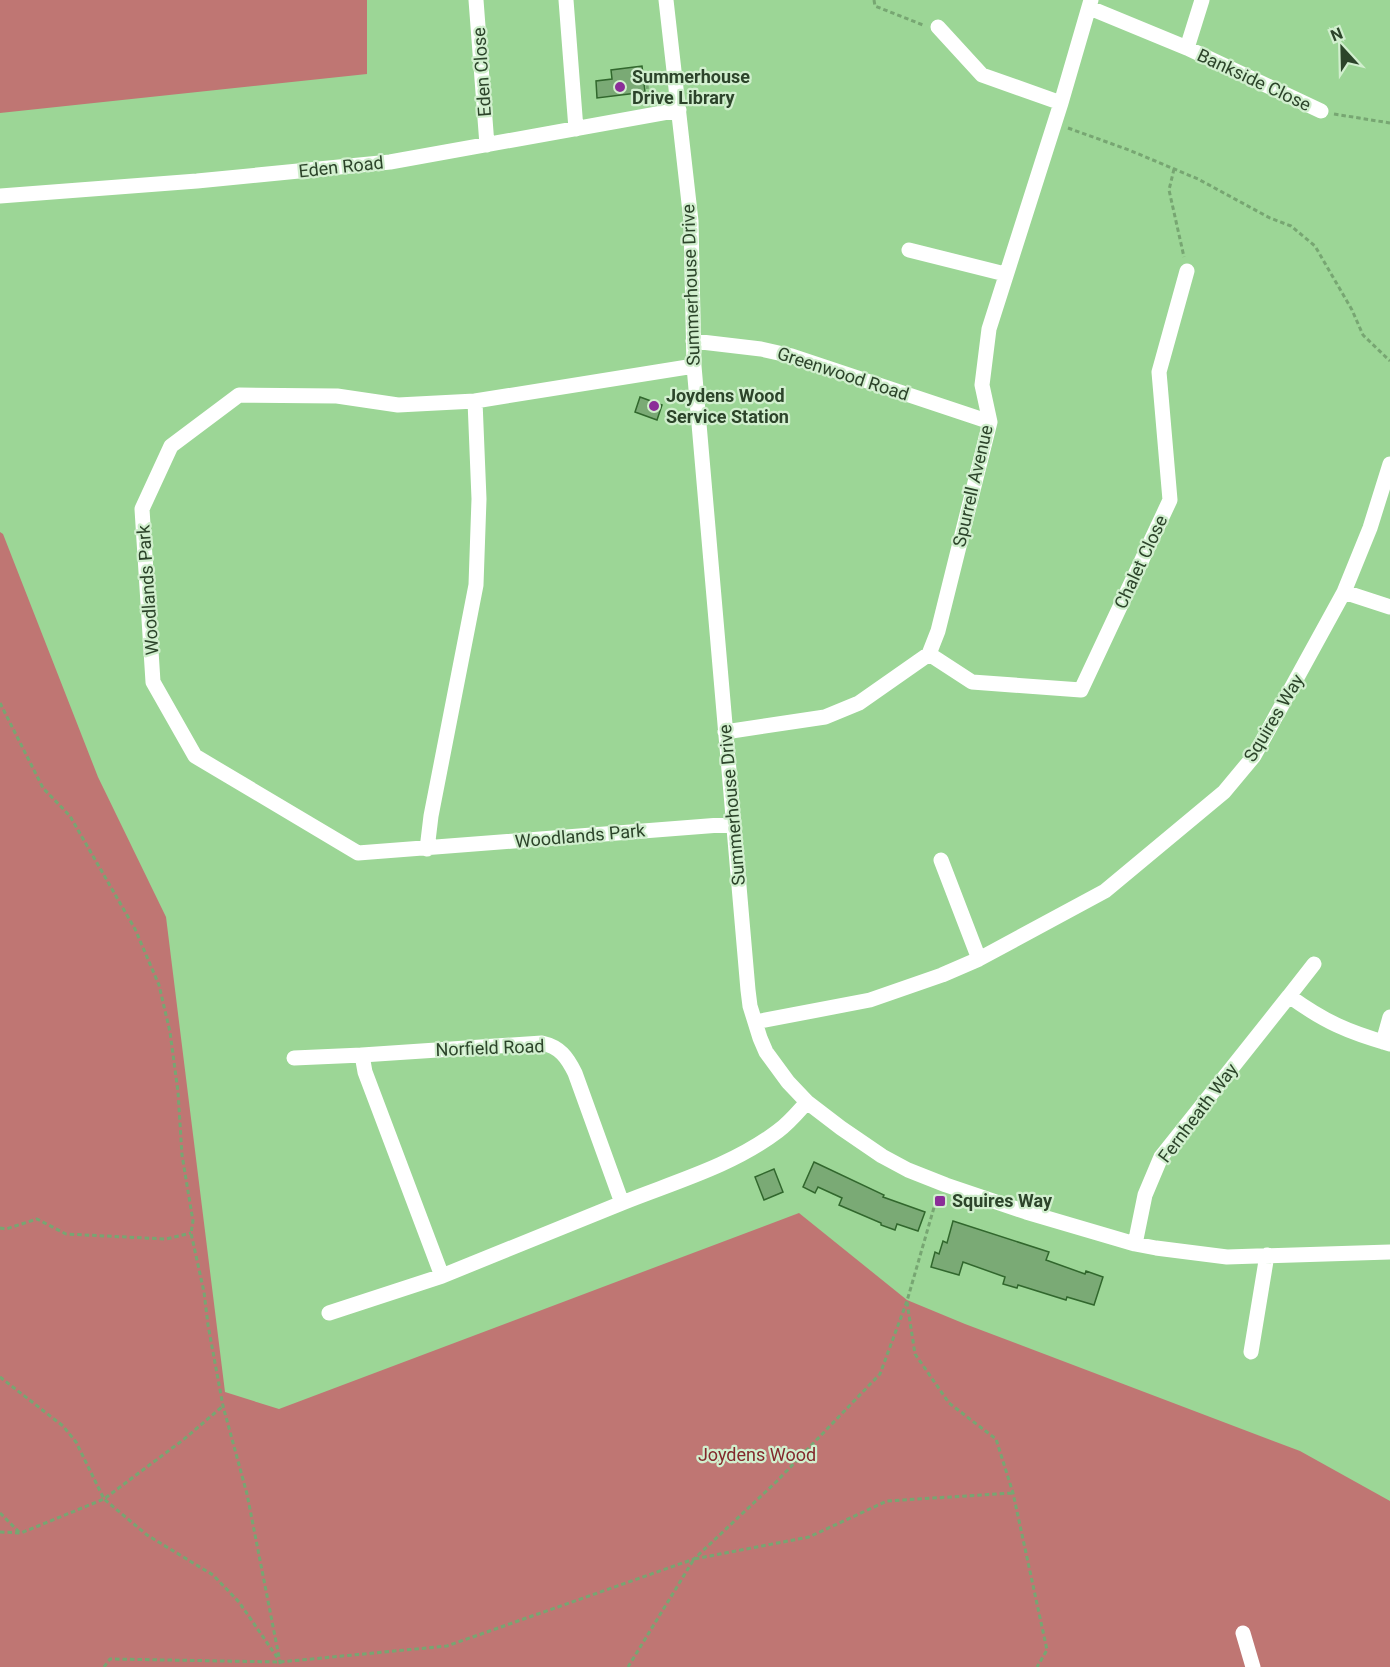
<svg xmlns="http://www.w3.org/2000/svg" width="1390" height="1667" font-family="Roboto,sans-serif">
	<rect width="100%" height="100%" fill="#9cd696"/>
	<path fill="#bf7673" d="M0,0H367V74L0,113Z
		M0,532L3,534L98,777L166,917L225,1392L279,1409L799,1213L907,1300L965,1324L1300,1451L1390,1501V1667H0Z"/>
	<path fill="#7aaa75" stroke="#31672d" stroke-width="1.5" d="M642,66L645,92L597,98L596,81L612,79L611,70Z
		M640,397L662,405L657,420L635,412Z
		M814,1162L884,1195L883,1197L925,1212L918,1231L897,1224L895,1230L881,1225V1223L839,1205L842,1198L818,1187L815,1193L803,1187Z
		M774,1169L783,1192L764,1200L755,1177Z
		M953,1221L1049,1252L1046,1260L1085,1274L1086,1271L1103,1277L1094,1305L1067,1297L1066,1300L1018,1285L1017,1288L1003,1284L1005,1277L963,1262L959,1275L931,1267L935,1252L939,1254L943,1241L947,1243Z"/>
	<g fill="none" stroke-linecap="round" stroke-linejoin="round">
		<path stroke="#77a672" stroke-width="3" stroke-dasharray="4.5 3" stroke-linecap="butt" d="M874,0L875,6L923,25
			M646,77L649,101
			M643,78L659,75
			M1334,114L1390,123
			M1068,128L1129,150L1198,179L1270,218L1291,226L1315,246L1352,310L1363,335L1390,361
			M1174,169L1169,190L1184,257
			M0,703L43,788L70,816L135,929L159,985L170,1032L178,1092L182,1155L193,1221L191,1233L204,1292L208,1325L223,1406L247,1494L281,1667
			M0,1228L6,1229L37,1219L66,1234L166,1239L191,1233
			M907,1302L915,1354L949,1403L996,1439L1013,1493L1047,1650L1037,1667
			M0,1377L63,1426L76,1442L104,1499L147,1535L213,1575L239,1602L279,1660
			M0,1513L20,1533
			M0,1532L21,1533L104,1499L183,1440L223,1406
			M104,1667L110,1659L280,1662L447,1646L694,1559L776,1482L880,1374L907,1301L937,1197
			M628,1667L694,1559L809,1537L887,1501L1013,1493"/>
		<path stroke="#fff" stroke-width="15" d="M476,0L487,145
			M566,0L576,129
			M666,0L691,221L694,366L748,990L750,1006L760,1038L766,1052L788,1082L807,1102L841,1128L882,1156L908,1170L946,1185L1026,1212L1135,1244L1156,1248L1227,1257L1390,1252
			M1090,8L1187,48L1321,111
			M938,27L982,75L1061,103
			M1187,48L1202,0
			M0,196L197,181L390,162L679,110
			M909,250L1005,274
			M693,341L761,349L792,356L990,422
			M475,401L398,405L337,396L239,395L171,446L142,509L153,682L195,756L358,853L733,824
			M1344,592L1390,607
			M929,654L972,682L1081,690L1170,500L1159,372L1187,271
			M725,732L825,717L859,703L929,654L938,631L990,422L982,385L989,329L1061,103L1091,0
			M427,849L431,816L476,585L479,499L475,401L694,366
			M941,860L979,959
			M1289,996L1314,964
			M755,1022L870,1000L942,975L979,959L1105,891L1224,792L1254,756L1344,592L1370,528L1390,464
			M1383,1042L1390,1017
			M294,1058L362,1055
			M1135,1244L1145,1195L1161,1157L1289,996C1325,1022 1348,1032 1390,1044
			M442,1276L365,1072L362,1055L542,1043C560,1047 567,1057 575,1073L622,1203C674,1182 732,1166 778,1131C789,1123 798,1112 807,1102
			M329,1313L442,1276L622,1203
			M1251,1352L1267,1255
			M1243,1633L1253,1667"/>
	</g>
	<g fill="#8b2e98" stroke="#d1efce" stroke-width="2">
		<circle cx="620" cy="87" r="6"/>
		<circle cx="654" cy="406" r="6"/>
		<rect x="934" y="1195" width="12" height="12" rx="3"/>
	</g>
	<g text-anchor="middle" stroke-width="4.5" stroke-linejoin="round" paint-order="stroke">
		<g font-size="18" fill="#2c442a" stroke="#d1efce">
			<text transform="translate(482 72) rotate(-94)" y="6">Eden Close</text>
			<text transform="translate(1254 80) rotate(25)" y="6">Bankside Close</text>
			<text transform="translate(341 167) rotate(-6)" y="6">Eden Road</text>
			<text transform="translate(691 285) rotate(-92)" y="6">Summerhouse Drive</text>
			<text transform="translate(843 374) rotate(18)" y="6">Greenwood Road</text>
			<text transform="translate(973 486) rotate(-77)" y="6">Spurrell Avenue</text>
			<text transform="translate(1141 562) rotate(-65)" y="6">Chalet Close</text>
			<text transform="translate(148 590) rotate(-94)" y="6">Woodlands Park</text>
			<text transform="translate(1274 718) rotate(-59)" y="6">Squires Way</text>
			<text transform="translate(732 805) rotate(-95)" y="6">Summerhouse Drive</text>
			<text transform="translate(580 836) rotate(-5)" y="6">Woodlands Park</text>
			<text transform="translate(490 1048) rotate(-2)" y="6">Norfield Road</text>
			<text transform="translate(1198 1113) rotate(-53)" y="6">Fernheath Way</text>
		</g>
		<g font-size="18" font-weight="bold" fill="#2c442a" stroke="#d1efce" text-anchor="start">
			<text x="632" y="83">Summerhouse<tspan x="632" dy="21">Drive Library</tspan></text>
			<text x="666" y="402">Joydens Wood<tspan x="666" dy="21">Service Station</tspan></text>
			<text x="952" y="1207">Squires Way</text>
		</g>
		<g font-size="18" fill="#82292c" stroke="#d1efce">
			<text x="757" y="1461">Joydens Wood</text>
		</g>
	</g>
	<g transform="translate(1342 48) rotate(338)" stroke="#d1efce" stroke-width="4.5" paint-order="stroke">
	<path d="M0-4.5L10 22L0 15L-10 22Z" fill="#2c442a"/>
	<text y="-9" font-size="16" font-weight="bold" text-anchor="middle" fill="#2c442a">N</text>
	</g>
</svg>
